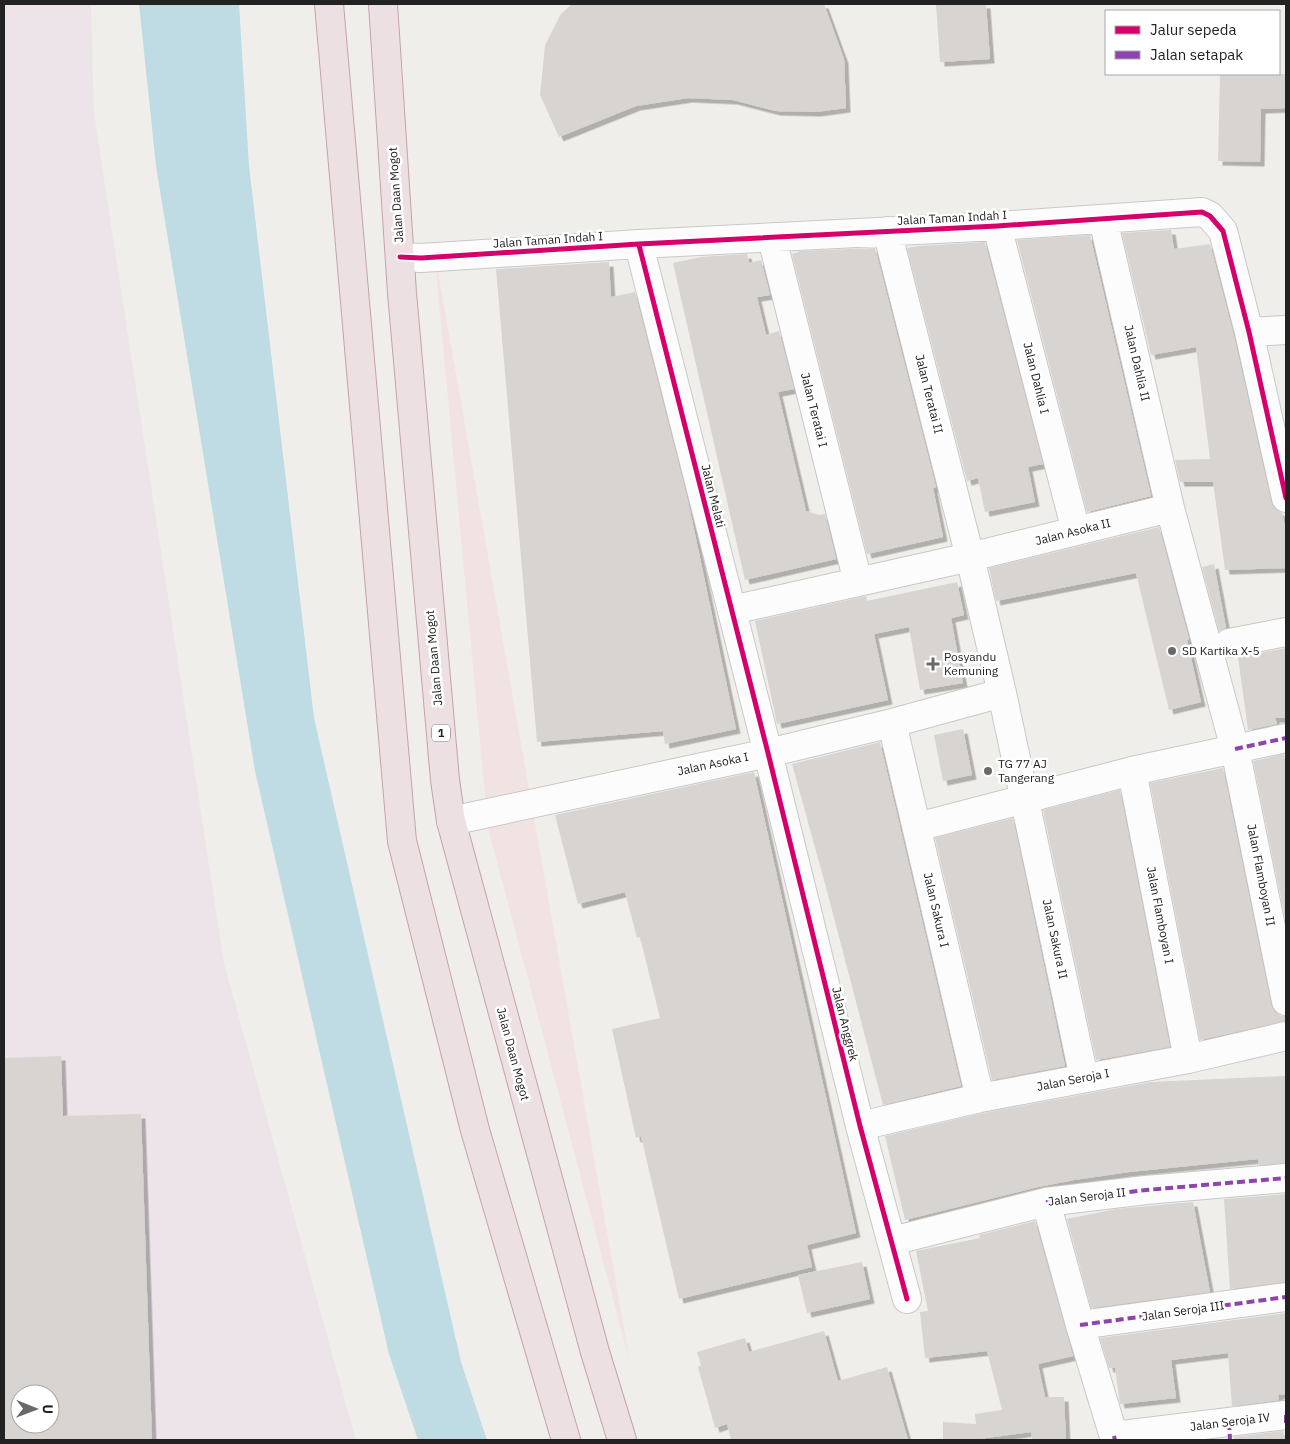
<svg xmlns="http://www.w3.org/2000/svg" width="1290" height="1444" font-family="'IBM Plex Sans',sans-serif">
	<defs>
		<filter id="shadow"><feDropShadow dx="4.5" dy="4.5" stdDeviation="0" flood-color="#0004"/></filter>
	</defs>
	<rect width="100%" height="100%" fill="#f0eeeb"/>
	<path fill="#f1e3e1" d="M434,249L630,1363L488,828Z"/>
	<path fill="#ede4e9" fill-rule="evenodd" d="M4,4H91L94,113L224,963L356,1440H4ZM20,1394H50V1424H20Z"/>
	<path fill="#bfdbe3" d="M139,4H239L249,166L314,718L461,1362L487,1440H418L389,1354L255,771L156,166Z"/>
	<path fill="#d7d4d2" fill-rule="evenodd" filter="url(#shadow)" d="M572,4H824L844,59L846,108L816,112L776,111L733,100L688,98L636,106L559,137L540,95L545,45L561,14Z
		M936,4H986L990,59L940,62Z
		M1220,74H1286V108L1261,109L1260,162L1218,161Z
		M1171,230L1174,249L1210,244L1234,336L1271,501L1275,509L1282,513L1286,531V568L1225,570L1213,482H1180L1175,460L1210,459L1196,347L1151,355L1122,233Z
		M1090,235L1151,496L1087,512L1017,240Z
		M985,242L1043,464L1028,467L1035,502L985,512L978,478L967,481L907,248L919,246Z
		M875,248L936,487L933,488L943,537L867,554L792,254L801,251Z
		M747,254L749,263L761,260L770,295L757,297L766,335L779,331L794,389L778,392L806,511L819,515L825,514L836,559L745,580L673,263L701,257Z
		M609,262L611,297L635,292L688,501L736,729L665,744L663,731L537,742L496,269Z
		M1159,527L1189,639L1187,640L1201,702L1169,710L1136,573L996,601L989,568Z
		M1214,564L1226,628L1219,631L1202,567Z
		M957,582L964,615L951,618L963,683L920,690L909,627L874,634L888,700L777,724L755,621L866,596L867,601Z
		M1286,648V718H1275L1277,724L1248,730L1238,657Z
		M963,729L972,775L943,781L934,735Z
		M880,742L961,1086L883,1105L827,891L792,764Z
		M1284,754L1286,766V923L1253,761Z
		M1223,768L1271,1004L1275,1012L1281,1016H1286V1021L1200,1040L1150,783Z
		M754,772L856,1233L807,1245L812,1267L679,1299L641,1136L636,1138L612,1029L660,1018L640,937L637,938L625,892L578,904L555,815Z
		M1120,790L1170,1047L1096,1060L1043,810Z
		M1013,818L1065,1066L992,1080L935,838Z
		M61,1056L63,1116L141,1114L152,1440H4V1058ZM20,1394H50V1424H20Z
		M1286,1076V1163L1259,1165L1258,1159L1129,1172L1074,1180L1038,1187L905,1220L885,1136L983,1113L1151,1082Z
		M1286,1194V1282L1230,1289L1224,1199Z
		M1193,1202L1210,1292L1091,1308L1067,1219L1116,1209Z
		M1035,1221L1073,1356L1038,1364L1045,1397H1064L1066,1440H1032L1031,1432L971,1440H943V1422L976,1424L975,1414L1002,1410L987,1351L925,1358L920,1312L928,1311L916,1251L980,1238L979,1235Z
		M862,1262L870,1299L807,1313L798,1275Z
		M1286,1313V1394L1278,1395L1279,1400L1232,1406L1228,1353L1171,1360L1176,1398L1120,1404L1115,1368H1109L1100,1338Z
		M824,1331L838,1381L887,1367L908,1440H731L727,1424L715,1428L698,1367L701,1365L697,1352L745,1338L749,1352Z
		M1283,1431L1285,1440H1234V1437Z"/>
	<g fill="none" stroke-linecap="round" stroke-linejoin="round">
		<defs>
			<path id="minor" d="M1103,219L1170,508
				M997,226L1076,531
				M887,231L970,557L1002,693L1084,1078
				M772,238L858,582
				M639,245L768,753L860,1126L907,1299
				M400,257L421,258L639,244L997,226L1202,212L1210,216L1223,231L1249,332L1286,498
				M1249,332L1286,330
				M732,610L970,557L1170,508L1235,749L1286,1001
				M1229,643L1286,632
				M892,723L980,1098
				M1132,771L1188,1059
				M451,821L768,753L892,723L1002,693
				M917,827L1132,771L1286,738
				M860,1126L980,1098L1188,1059L1286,1036
				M1046,1202L1080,1325L1115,1440
				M892,1241L1046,1202L1146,1190L1286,1178
				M1080,1325L1286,1297
				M1114,1436L1286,1415"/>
			<path id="highway" d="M329,4L402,841L475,1130L566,1440
				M383,4L402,293L445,780L451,821L595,1352L622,1440"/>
		</defs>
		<use href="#minor" stroke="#c9c8c7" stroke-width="30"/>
		<use href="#highway" stroke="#c5a2ac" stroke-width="30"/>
		<use href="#minor" stroke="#fdfcfc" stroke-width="28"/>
		<use href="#highway" stroke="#ece0e2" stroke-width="28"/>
		<path stroke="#8e44ad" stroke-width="4" stroke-dasharray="8 4" stroke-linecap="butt" d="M1235,749L1286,738
			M1046,1202L1146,1190L1286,1178
			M1080,1325L1286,1297
			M1286,1415V1424
			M1229,1422L1230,1440
			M1114,1436L1115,1440"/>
		<defs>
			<path id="cycleway" d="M639,245L768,753L860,1126L907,1299
				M400,257L421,258L639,244L997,226L1202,212L1210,216L1223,231L1249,332L1286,498"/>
		</defs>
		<use href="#cycleway" stroke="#fff" stroke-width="8"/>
		<use href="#cycleway" stroke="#d6006c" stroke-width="5"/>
	</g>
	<g fill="#6a6968" stroke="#fff" stroke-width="2">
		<circle cx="1172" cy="651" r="5"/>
		<path d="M930.5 656.5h5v5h5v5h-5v5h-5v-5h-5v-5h5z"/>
		<circle cx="988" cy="771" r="5"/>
	</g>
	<g text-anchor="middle" stroke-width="5" stroke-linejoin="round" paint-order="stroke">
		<rect fill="#fff" stroke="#646464" stroke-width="1" x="432" y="724.5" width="18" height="17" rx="4"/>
		<g font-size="11" font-weight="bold" fill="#222">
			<text x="441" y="737">1</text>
		</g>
		<g font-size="12" fill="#222" stroke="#fff">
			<text transform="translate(396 195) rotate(-94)" y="4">Jalan Daan Mogot</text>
			<text transform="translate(952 218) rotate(-3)" y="4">Jalan Taman Indah I</text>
			<text transform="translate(548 240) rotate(-4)" y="4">Jalan Taman Indah I</text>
			<text transform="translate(1137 363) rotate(77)" y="4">Jalan Dahlia II</text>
			<text transform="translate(1036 378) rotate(76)" y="4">Jalan Dahlia I</text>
			<text transform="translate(929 394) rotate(76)" y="4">Jalan Teratai II</text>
			<text transform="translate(814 410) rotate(76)" y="4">Jalan Teratai I</text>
			<text transform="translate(713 496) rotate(76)" y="4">Jalan Melati</text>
			<text transform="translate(1073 532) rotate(-14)" y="4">Jalan Asoka II</text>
			<text transform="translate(434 658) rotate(-95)" y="4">Jalan Daan Mogot</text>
			<text transform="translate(713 764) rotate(-12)" y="4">Jalan Asoka I</text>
			<text transform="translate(1261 875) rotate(79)" y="4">Jalan Flamboyan II</text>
			<text transform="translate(936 910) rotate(77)" y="4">Jalan Sakura I</text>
			<text transform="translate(1160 915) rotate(79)" y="4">Jalan Flamboyan I</text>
			<text transform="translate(1055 939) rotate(78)" y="4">Jalan Sakura II</text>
			<text transform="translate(845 1024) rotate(76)" y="4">Jalan Anggrek</text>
			<text transform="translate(513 1054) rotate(75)" y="4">Jalan Daan Mogot</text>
			<text transform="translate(1073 1080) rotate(-11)" y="4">Jalan Seroja I</text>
			<text transform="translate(1087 1197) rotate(-7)" y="4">Jalan Seroja II</text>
			<text transform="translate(1183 1311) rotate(-8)" y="4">Jalan Seroja III</text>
			<text transform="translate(1230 1422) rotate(-7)" y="4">Jalan Seroja IV</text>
		</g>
		<g font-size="12" fill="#222" stroke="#fff" text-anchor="start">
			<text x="1182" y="655">SD Kartika X-5</text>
			<text x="944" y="661">Posyandu<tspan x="944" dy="14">Kemuning</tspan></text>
			<text x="998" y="768">TG 77 AJ<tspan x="998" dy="14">Tangerang</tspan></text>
		</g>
	</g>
	<rect width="1290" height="1444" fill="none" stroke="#222222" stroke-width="10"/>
	<rect x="1105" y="10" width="175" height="65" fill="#ffffff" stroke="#a7a7a7"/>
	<rect x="1115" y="26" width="25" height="8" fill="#d6006c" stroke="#a7a7a7"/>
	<text x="1150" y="35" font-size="15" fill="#222222">Jalur sepeda</text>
	<rect x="1115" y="51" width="25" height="8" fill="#8e44ad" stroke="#a7a7a7"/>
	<text x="1150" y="60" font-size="15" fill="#222222">Jalan setapak</text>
	<g transform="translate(35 1409) rotate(91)"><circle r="24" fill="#ffffff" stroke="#a7a7a7"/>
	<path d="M0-4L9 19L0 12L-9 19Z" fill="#6a6968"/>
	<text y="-8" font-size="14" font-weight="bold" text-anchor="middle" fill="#222222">U</text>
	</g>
</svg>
